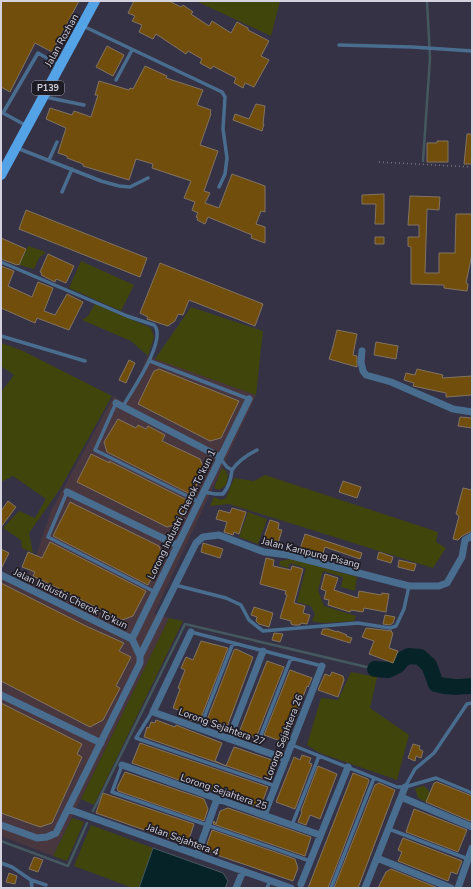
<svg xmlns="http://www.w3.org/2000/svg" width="473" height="889" font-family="'Nunito Sans',sans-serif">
	<rect width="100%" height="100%" fill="#363245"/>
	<path fill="#493740" d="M148,356L256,395L154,614L169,618L53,856L1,836V571L24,582L36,556L51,511L114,396L126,404Z"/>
	<path fill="#40450c" d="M196,1H280L271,36Z
		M28,246L46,252L39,258L34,269L19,265Z
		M81,261L134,285L121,311L69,288Z
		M95,304L151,328L154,337L148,356L131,341L82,320L88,316Z
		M191,307L263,331L256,395L155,359Z
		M1,343L21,350L112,396L60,489L29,533L33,553L22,548L21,540L3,528L19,511L35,518L46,499L13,476L1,482V392L14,375L1,366Z
		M222,468L226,471L228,476L226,485L219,490L214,488Z
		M265,475L438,532L436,542L446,548L433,568L229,504L210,506L214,497L221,500L226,498L234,478L254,481Z
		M248,512L267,519L258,544L239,537Z
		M291,559L357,577L355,591L341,587L343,577L323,571L318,590L324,606L356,616L354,621L322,623L312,621L315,614L311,606L297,602L306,568L290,563L288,568L279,565L280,561Z
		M169,618L183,621L94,805L81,799Z
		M351,672L377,677L370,708L409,735L397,780L320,753L307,745L321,698L338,700Z
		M424,786L430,792L426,802L418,798L415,788Z
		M72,818L84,822L67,861L53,856Z
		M91,825L153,848L139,888H133L74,866Z"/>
	<path fill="#062428" stroke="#44585f" d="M153,848L223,873L228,881L225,888H139Z"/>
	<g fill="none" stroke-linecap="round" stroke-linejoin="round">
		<path stroke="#44585f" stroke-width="2.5" d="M423,161L430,58L427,1
			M93,811L185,624L375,669
			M1,841L68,866L87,823"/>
		<path stroke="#062428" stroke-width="16" d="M375,669L388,670L398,665L403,659L409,656L420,657L429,665L436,684C449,688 459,687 472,686"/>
	</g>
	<path fill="#714e0b" stroke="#827461" d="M1,1H79L52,52L35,43L10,92L1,87Z
		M134,1H169L181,7L183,5L193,12L191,14L209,26L212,21L231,33L237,22L248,28V30L269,41L261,56L269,60L254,87L245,83L243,88L234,83L236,78L213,66L211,69L200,63L202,59L188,51L186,54L156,34L153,39L139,32L142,25L132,21L135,16L128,13Z
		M107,46L124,55L113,76L96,67Z
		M145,66L167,76L166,78L203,90L197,105L211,110L210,114H211L200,145L218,151L204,191L210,193L205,203L219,208L232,174L265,186V212L261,211L256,224L265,227V243L251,238L252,235L208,217L205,224L197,220L198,218L196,217L198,213L192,210L195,202L184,198L191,181L152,168L153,164L136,159L129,180L83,166V164L67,158V156L58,153L66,128L46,119L50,108L72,115L74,111L91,117L98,95H95L99,81L129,90L130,88L133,89Z
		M256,104L265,106L263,124H264L262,131L233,120L235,114L249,119Z
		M467,134H472V164H464Z
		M437,141H448V162H427V143H437Z
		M384,194V224H375L376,204H362V195Z
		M410,196L440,197L439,210L427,209L425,273H439V253H455L456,214H472V254L466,283L468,284L467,291L444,288V285L411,284V247L408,246V237H419V225H408Z
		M26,210L147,258L140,277L19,229Z
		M375,237H384V244H375Z
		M1,238L26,249L19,265L18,264L17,265L1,259Z
		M48,254L74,266L66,283L56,279L55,282L41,275L42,273L40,272Z
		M160,263L263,304L255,326L189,300L183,315L178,314L175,321L168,326L147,319L148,317L140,313Z
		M1,266L14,271L8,286L32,297L38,282L53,288L44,311L55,315L67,294L83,302L69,330L37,318L35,323L1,308Z
		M337,330L357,334L353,355L357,356V367L329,359L332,350Z
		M376,342L398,346L396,359L374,355Z
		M129,360L135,363L126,383L119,380Z
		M159,369L239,401L221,438L210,441L138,404L154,371Z
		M417,369L443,375L442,378L472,376V395L446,397V393L413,386L414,383L404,380L406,373L415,375Z
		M460,417L472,418V428L458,426Z
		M118,419L136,428L138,425L146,429L148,426L165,435L162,441L200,459L204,469L192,495L107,452L104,442Z
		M91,454L110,463L109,461L189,501L178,524L167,527L77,482Z
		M343,481L361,487L357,498L339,492Z
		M463,488L472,490V531L462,536L458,540L453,539L459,516L456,514Z
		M8,501L16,507L1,527V511Z
		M70,502L159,546L163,556L148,585L53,536Z
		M232,508L246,512L239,534L234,532L233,535L224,532L227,522L216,519L219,510L230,513Z
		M270,520L279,523L278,529L282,530L278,543L274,541L273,543L263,540Z
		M305,534L362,553L360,559L325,547L322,556L300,549Z
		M50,542L146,591L133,616L122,620L33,576L35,572L22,567L28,552L42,558Z
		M203,543L223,549L220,558L201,552Z
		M1,549L9,553L1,569Z
		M379,552L393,557L391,563L377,559Z
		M266,558L274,560L273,566L291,570L292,566L303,569L294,603L305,606L303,613L310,615L307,624L301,623L300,625H294L291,624V621L280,618L287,595L285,594L286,591L260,584Z
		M399,560L416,564L414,571L398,567Z
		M325,574L338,578L334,590L358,598L359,591L381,595L382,593L389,594L386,612L364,608L363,612L351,610L350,612L328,605L329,600L324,599L326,591L321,589Z
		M1,583L88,627L124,643L119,651L131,657L116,686L120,688L103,720L90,727L1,681Z
		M254,607L273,613L269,627L259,624L256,621L257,617L251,615Z
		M385,615L395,617L393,623L390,625L383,624Z
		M366,628L392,631L391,632L393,633L389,648L398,651L393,663L369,654L374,641L362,637Z
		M323,629H328L337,632V631L347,635L346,636L352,638L350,643L321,634Z
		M274,633L283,634L280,642L272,640Z
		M201,641L228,648L199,723L179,716L181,711L173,708L180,689L178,688L185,670L181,668L186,657L193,660Z
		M236,649L253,657L227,727L207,720L234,650Z
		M267,661L284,667L256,738L242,733L240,730Z
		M290,670L312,678L308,687L307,686L286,743L264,735Z
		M332,672L343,676L344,680L338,697L318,690L325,674L330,676Z
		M1,703L82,744L77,754L82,757L52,823L40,827L1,813Z
		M156,720L175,727L176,725L222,743L215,761L226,766L234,747L272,760L275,766L270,781L144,737L147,727L149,728L151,722L155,723Z
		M140,743L268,787L260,808L242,802L245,801L197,785L198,787L132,763Z
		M413,744L420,746L419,749L423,751L421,758L416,756L415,761L408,758Z
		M302,755L311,758L309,763L312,764L295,809L276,802L294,757L300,760Z
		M318,766L337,774L320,819L310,815L306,825L298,822L302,812L301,811Z
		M125,772L204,799L208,809L204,821L118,791L117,788Z
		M353,773L368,779L369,781L328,888H308Z
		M437,782L472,796V820L470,821L426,802L434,783Z
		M379,783L395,790L358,888H334L375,785Z
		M103,793L194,824L187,845L96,813Z
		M228,808L311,837L305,856L213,824L214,821L216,824L220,811Z
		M414,809L467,830L458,852L406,832Z
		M212,830L295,859L298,868L293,881L211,853L207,844Z
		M403,838L462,861L457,874L451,872L448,881L398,861L402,852L398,850Z
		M34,857L43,860L38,872L29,869Z
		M391,869L438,888H378L386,872Z
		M9,873L17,876L15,884L6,882Z"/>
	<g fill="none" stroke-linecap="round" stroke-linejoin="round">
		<path stroke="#797686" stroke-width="1.5" stroke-dasharray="1 3" stroke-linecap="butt" d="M379,162L472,167"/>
		<path stroke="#496d8f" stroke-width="3.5" d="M83,26L222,92L225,97L223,129L227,158L225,174L219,187
			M339,45L412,47L472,51
			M116,80L132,50
			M45,97L84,105
			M1,112L3,113L38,53L59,65
			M3,113L27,126
			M17,148L101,181L119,186L130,187L148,178
			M49,160L57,142
			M62,192L72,169
			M1,262L127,316L154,325C168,339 131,392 123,406
			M1,336L85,361
			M150,361L249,399
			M116,403L95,450L199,502
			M220,458L227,467L232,470C238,461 247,455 257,450
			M67,492L48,537L155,592
			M204,492L215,494H223C229,487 231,479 232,470
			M175,585L226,598L241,605L249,620L263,631L358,623L390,628L396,626L404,609L409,586
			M191,632L322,666
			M152,712L136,738L275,786
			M200,728L233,643
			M292,745L397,787H405L436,778L472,793
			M256,748L291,658
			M122,765L112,792L310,861
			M405,787L415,769L434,753L467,704L472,703
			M292,825L319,756
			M389,829L468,859
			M1,863L12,867L31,880L32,888
			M31,880L46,885
			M267,888L270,881
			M331,888L374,778"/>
		<path stroke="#496d8f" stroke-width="7" d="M362,351L361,362L363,371L366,375L391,382L453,409L472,412
			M116,403L220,457
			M67,492L177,545
			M1,575L132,639
			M191,632L153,712L286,759
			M132,639L249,399
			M140,656L196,543L203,537L219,535L264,552L288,555L409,586H439L447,583L462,557L465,540L472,536
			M1,695L101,743
			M229,739L263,651
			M122,765L320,835
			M401,797L472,827
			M68,809L291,888
			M264,815L322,666
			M1,825L37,838L47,837L56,833L140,663V656L132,639
			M197,855L217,799
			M377,858L451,888
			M301,884L348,767
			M236,888L243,871
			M365,888L405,787
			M458,888L472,848"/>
		<path stroke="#55a3e7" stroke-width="10" d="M1,175L95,1"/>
	</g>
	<g text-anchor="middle" stroke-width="3.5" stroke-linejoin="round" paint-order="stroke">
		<rect fill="#1d1b24" stroke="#9d9ba6" stroke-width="1" x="32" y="81" width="32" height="14" rx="3"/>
		<g font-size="9" font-weight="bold" fill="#d4d2de">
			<text x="48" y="91">P139</text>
		</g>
		<g font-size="10" fill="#d4d2de" stroke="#1d1b24">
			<text transform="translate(61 40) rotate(-61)" y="4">Jalan Rozhan</text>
			<text transform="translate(181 514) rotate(-64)" y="4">Lorong Industri Cherok To'kun 1</text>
			<text transform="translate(311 552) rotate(14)" y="4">Jalan Kampung Pisang</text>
			<text transform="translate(71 598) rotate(26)" y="4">Jalan Industri Cherok To'kun</text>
			<text transform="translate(222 726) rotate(20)" y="4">Lorong Sejahtera 27</text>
			<text transform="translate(283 737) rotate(-69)" y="4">Lorong Sejahtera 26</text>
			<text transform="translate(224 791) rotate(19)" y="4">Lorong Sejahtera 25</text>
			<text transform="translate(183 839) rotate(20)" y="4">Jalan Sejahtera 4</text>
		</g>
	</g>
	<rect width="473" height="889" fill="none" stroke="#d4d2de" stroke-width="4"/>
</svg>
